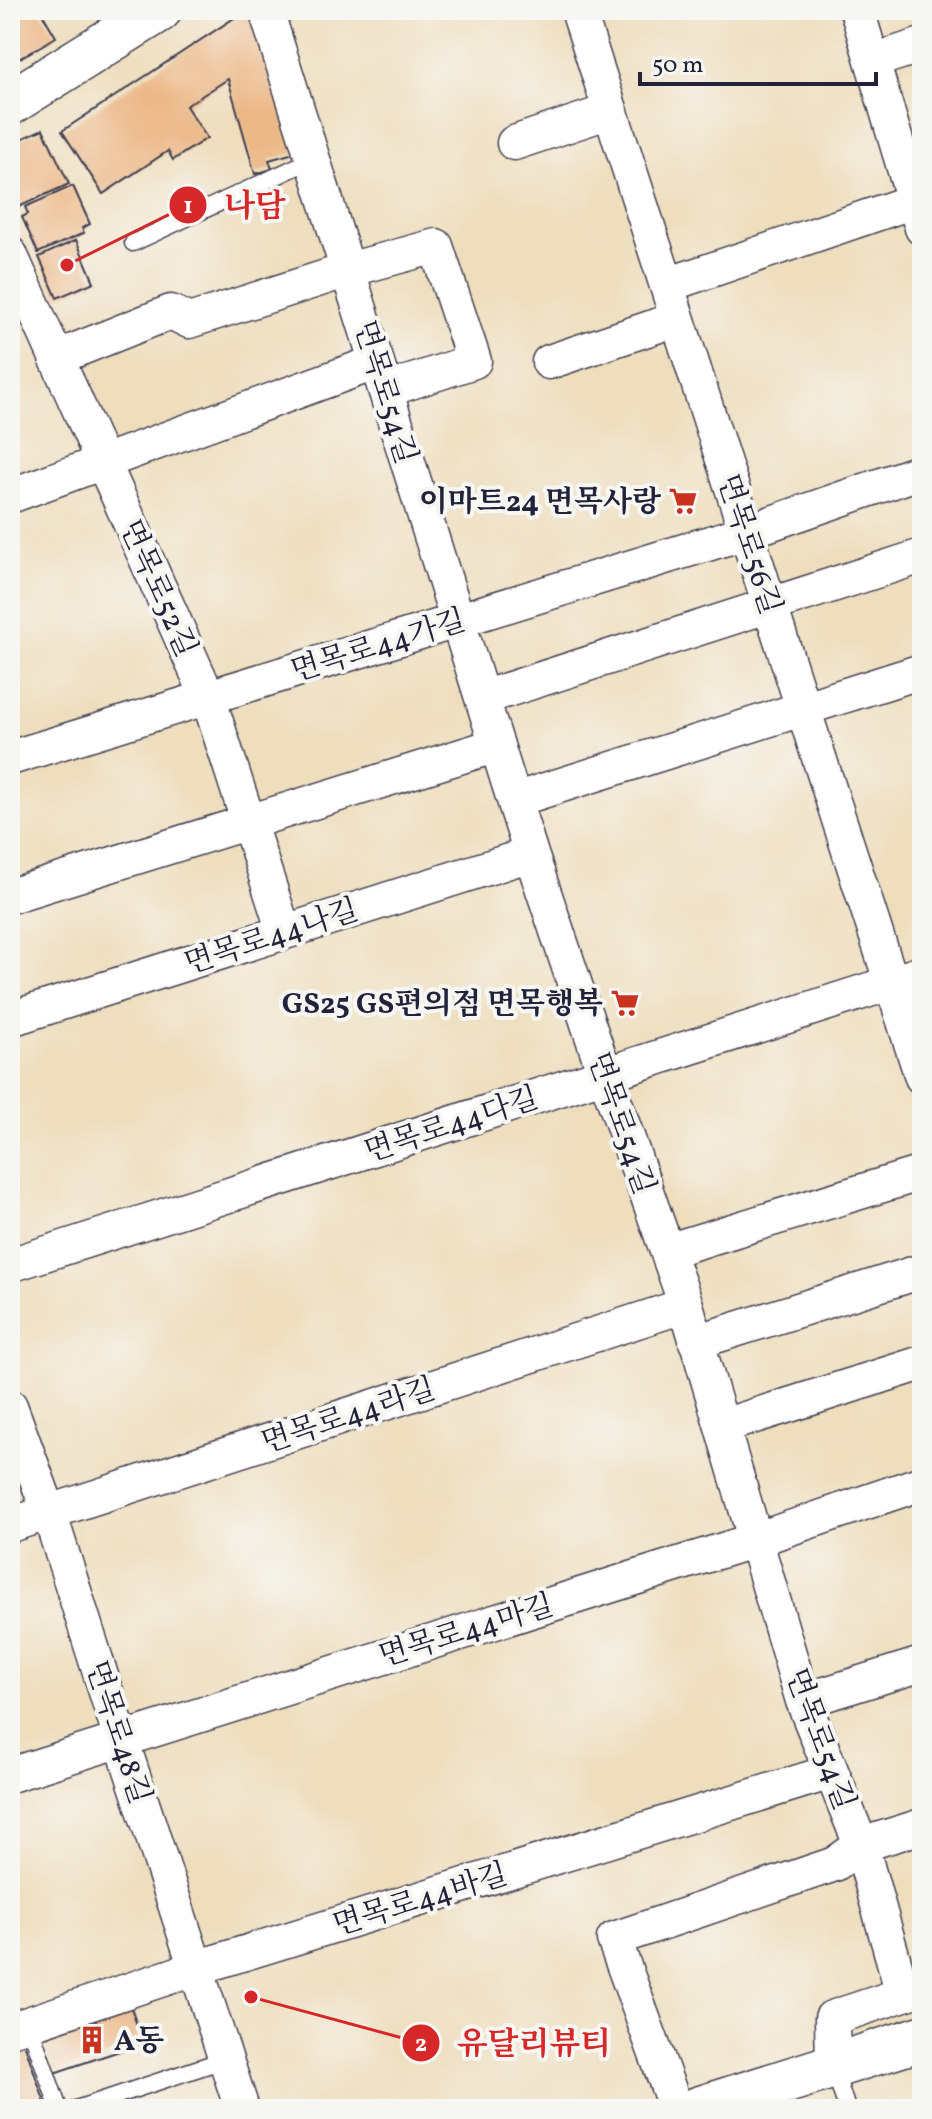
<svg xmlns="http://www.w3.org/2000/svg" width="932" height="2119" font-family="Vollkorn,'Noto Serif KR',serif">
	<rect width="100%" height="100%" fill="#f6f6f2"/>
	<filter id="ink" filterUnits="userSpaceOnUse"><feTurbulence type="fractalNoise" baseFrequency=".0125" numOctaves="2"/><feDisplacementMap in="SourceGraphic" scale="16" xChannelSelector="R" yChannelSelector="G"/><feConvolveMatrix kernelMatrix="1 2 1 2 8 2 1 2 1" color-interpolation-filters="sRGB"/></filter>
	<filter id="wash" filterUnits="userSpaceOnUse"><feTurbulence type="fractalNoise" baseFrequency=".006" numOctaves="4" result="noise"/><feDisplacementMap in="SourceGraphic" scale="32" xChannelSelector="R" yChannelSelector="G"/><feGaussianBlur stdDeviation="1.8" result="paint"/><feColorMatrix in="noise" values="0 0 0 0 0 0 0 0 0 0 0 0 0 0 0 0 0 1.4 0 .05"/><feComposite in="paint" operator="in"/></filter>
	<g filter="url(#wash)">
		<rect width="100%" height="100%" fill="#eedebe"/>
		<g id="blocks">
			<path fill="#ecb887" d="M10,10H40L56,37L10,64Z
				M245,11L264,22L301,151L269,160L272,169L255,174L228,79L186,106L207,138L173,160L168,151L103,194L62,131Z
				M43,129L69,184L12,210L10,205V144Z
				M73,186L90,224L82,228L84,233L38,253L22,217L28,214L25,207Z
				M76,240L94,282L57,298L39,257Z
				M131,2008L143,2043L54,2073L42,2038Z
				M24,2043L47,2109H10V2048Z"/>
		</g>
	</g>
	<g filter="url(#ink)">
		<use href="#blocks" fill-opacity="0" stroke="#413e4f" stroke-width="2"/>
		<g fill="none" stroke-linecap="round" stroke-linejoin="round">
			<defs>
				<path id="lane" d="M133,243L313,159
					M29,2024L59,2109
					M834,2069L847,2109
					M76,2109L226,2059"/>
				<path id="street" d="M266,10L531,854L605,1074L686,1305L803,1701L861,1845L903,1994
					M578,10L922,1077
					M857,10L922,228
					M873,61L922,45
					M514,143L610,111
					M10,254L208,697L284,932
					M667,285L914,201
					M56,358L171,312L189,321L348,270L436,246L474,361L386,390
					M549,362L677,319
					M10,496L377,362
					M482,698L922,556
					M10,758L746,532L922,471
					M514,800L922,671
					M10,896L497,745
					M10,1019L531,854
					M667,1251L922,1173
					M10,1265L922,973
					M696,1342L922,1271
					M10,1406L49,1512L121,1739L242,2109
					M723,1426L922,1363
					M10,1525L686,1305
					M803,1701L922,1664
					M10,1775L755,1540L922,1483
					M10,2030L196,1968L831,1772
					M833,2067L832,2018L922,1988
					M676,2109L614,1939L835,1864L861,1845L922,1826"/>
				<path id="secondary" d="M10,103L159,10"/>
				<path id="primary" d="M698,2109L922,2038"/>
			</defs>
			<use href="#lane" stroke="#413e4f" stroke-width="19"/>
			<use href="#street" stroke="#413e4f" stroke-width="37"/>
			<use href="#secondary" stroke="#413e4f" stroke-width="47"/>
			<use href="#primary" stroke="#413e4f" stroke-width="47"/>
			<use href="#lane" stroke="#fff" stroke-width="16"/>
			<use href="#street" stroke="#fff" stroke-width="34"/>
			<use href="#secondary" stroke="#fff" stroke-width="44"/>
			<use href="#primary" stroke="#fff" stroke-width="44"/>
		</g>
	</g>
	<defs>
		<symbol id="supermarket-bare" viewBox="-9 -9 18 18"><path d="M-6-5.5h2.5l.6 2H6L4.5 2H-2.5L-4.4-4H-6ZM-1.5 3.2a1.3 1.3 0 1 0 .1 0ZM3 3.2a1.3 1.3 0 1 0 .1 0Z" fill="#c8321e" stroke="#f6f6f2" stroke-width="2.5" paint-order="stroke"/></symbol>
		<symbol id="building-bare" viewBox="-9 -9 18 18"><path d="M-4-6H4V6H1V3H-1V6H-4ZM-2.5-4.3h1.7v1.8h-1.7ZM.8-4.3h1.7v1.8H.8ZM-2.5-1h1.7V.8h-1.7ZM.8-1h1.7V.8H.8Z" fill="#c8321e" stroke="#f6f6f2" stroke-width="2.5" paint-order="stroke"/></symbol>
	</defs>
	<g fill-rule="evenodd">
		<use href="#supermarket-bare" x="663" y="481" width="40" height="40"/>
		<use href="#supermarket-bare" x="605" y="983" width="40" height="40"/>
		<use href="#building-bare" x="72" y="2020" width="40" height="40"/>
	</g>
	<g text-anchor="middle" stroke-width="8" stroke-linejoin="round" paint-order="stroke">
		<g font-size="30" fill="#22223b" stroke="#f6f6f2">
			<text transform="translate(386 392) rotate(73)" y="10">면목로54길</text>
			<text transform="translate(750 544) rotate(72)" y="10">면목로56길</text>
			<text transform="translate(159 588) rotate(66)" y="10">면목로52길</text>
			<text transform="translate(378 645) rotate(-17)" y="10">면목로44가길</text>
			<text transform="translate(271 936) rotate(-18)" y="10">면목로44나길</text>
			<text transform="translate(622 1123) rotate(71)" y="10">면목로54길</text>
			<text transform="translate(451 1124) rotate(-18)" y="10">면목로44다길</text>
			<text transform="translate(348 1415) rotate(-18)" y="10">면목로44라길</text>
			<text transform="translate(466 1630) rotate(-17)" y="10">면목로44마길</text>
			<text transform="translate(119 1732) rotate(72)" y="10">면목로48길</text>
			<text transform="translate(821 1739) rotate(70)" y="10">면목로54길</text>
			<text transform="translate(420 1899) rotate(-17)" y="10">면목로44바길</text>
		</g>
		<g font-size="30" font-weight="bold" fill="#22223b" stroke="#f6f6f2" text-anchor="end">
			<text x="661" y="511">이마트24 면목사랑</text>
			<text x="603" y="1013">GS25 GS편의점 면목행복</text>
			<text x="114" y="2050" text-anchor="start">A동</text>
		</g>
	</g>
	<path fill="none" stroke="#d62828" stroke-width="3" d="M67 265L188 205M251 1997L421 2043"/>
	<g fill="#d62828" stroke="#f6f6f2" stroke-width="3">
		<circle cx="67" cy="265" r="8"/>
		<circle cx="251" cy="1997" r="8"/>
		<circle cx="188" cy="205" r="20"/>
		<circle cx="421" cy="2043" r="20"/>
	</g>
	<g font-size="24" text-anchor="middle" font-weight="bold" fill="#fff">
		<text x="188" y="213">1</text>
		<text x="421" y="2051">2</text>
	</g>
	<g font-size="32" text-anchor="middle" font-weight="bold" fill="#d62828" stroke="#f6f6f2" stroke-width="8" stroke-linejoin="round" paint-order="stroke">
		<text x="255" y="216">나담</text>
		<text x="534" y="2054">유달리뷰티</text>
	</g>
	<rect width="932" height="2119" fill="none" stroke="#f6f6f2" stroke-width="40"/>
	<path d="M640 72v12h236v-12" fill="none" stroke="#22223b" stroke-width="4"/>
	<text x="652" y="72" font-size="24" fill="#22223b" stroke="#f6f6f2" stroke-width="6" paint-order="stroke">50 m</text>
</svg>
